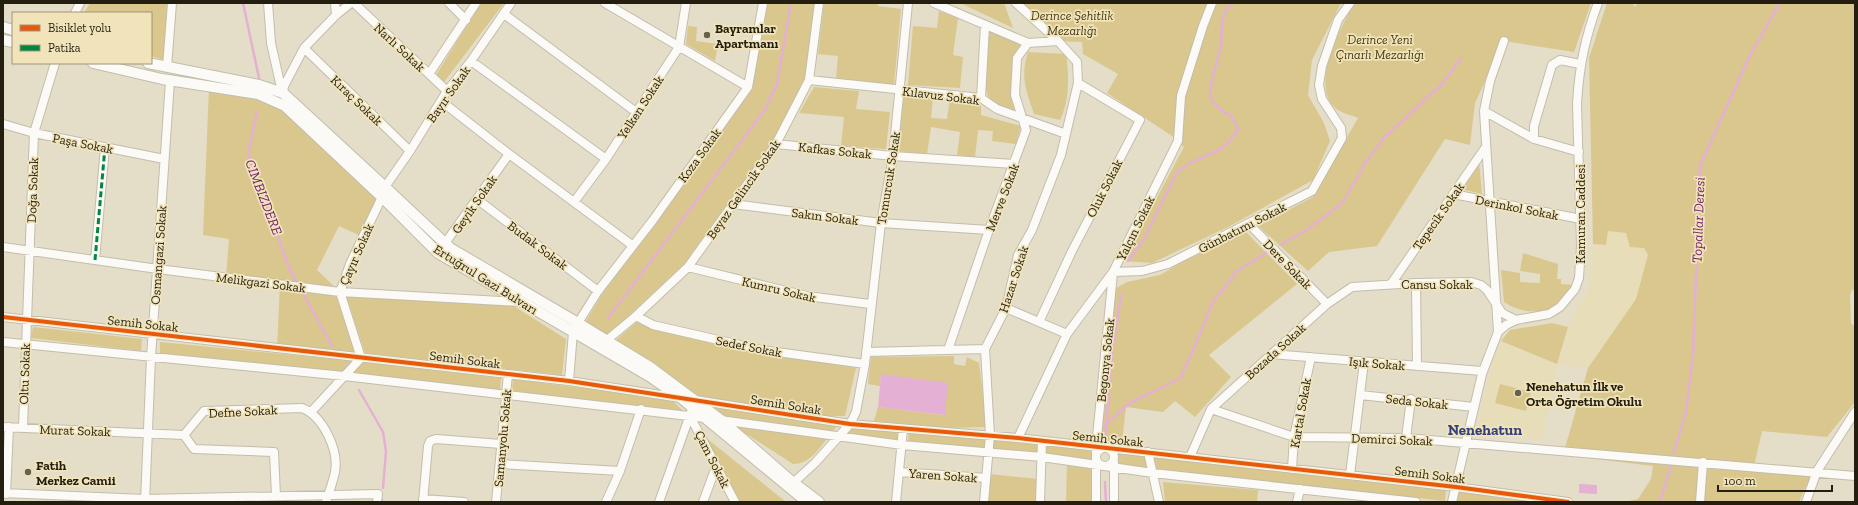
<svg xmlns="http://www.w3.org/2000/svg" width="1858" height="505" font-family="'Zilla Slab',serif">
	<rect width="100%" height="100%" fill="#e4dec8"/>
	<path fill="#e8ddb9" d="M1608,231L1626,233L1644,248L1648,255L1636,299L1588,368L1557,364L1543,439L1476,433L1493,358L1501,341L1557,364L1568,327L1588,292L1593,244L1606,245Z"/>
	<path fill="#d9c78e" d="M90,3H167L164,60L151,56V13H84Z
		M481,3H504L444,82L436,75Z
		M766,3H816L805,80L772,142L684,264L607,336L586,321L614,275L746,98L753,83Z
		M824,3H878V6L901,9L894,85L836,79L838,56L818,54Z
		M960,3H1004L1013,28Z
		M1015,3H1341L1312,60L1308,95L1324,123L1330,141L1313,180L1230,226L1152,263L1123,261L1184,147L1175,138L1107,93L1118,74L1083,54L1082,42L1058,41Z
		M1355,3H1591L1574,52L1504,41L1475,103L1470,145L1445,139L1377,246L1329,252L1308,271L1258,226L1313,197L1358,118C1352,115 1344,114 1338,110C1307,90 1341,25 1355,3Z
		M1607,3H1631L1636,7L1637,3H1855V289L1852,290L1850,295L1851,323L1855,327V402L1827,437L1762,431L1753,471L1811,475L1799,502H1623L1638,499L1651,479L1653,466L1563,455L1588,368L1636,299L1648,255L1644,248L1630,247L1626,233L1608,231L1606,245L1593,244L1589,58Z
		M939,11L958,18L953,55L963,57L960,88L908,85L913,26L937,28Z
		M688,26L697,27L696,41L718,44L715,61L686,44Z
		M990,30L1022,44L1013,57L1012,96L1019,115C1009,111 999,109 991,101C980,90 988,46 990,30Z
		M1028,52L1066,54C1069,75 1070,100 1060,120L1034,114C1026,90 1020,77 1028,52Z
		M209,87L258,94L285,106L382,197L363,237L339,226L317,270L340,292L361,358L277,348L280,284L226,277L229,239L203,235Z
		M814,87L859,91L856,109L890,112L886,149L841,146L844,117L799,113Z
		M904,94L933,97L931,118L947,119L950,98L981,100V115L1021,126L1016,144L992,141L993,131L978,130L975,157L957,155L960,132L931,127L927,154L897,151Z
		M1479,161L1482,194L1461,189Z
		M1246,232L1297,284L1209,355L1231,377L1195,417L1175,401L1163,412L1126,407L1122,442L1097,441L1111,291L1127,282L1160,275L1186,260Z
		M1523,253L1558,264L1557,279H1561V284L1575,285C1569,291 1562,302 1555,306C1540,315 1518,312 1504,302L1501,270L1520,273V282L1540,283V274L1520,271Z
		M346,295L512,305L566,339L562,375L365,353Z
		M639,320L651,328L715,344L856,368L845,416H815L707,401L615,341Z
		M1552,323L1568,327L1557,364L1501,341L1510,330Z
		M33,327L142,339L141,351L31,338Z
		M160,342L354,361L343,374L160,355Z
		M954,356V364L965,366L967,357L979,363L987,427L945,428L874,421L878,407L944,415L881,374L880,386L868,384L871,357Z
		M363,362L501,378L500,391L351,374Z
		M513,379L672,400L685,413L512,392Z
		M1500,384L1531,392L1526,411L1495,403Z
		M711,406L839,424L831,433L724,419Z
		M731,424L827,439C817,451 809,464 793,464Z
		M852,426L900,431L898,441L845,434Z
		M909,431L987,438L986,450L908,442Z
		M700,433L786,502H735Z
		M993,438L1039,443V454L992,450Z
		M1045,444L1094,450L1093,461L1045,455Z
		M1117,453L1146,456L1147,469L1117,465Z
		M1154,457L1446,490L1445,501L1157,470Z
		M1067,464L1092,468L1091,502H1066Z
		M989,474L1038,479L1037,502H986Z
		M1163,482L1258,490L1257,502H1165Z
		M1459,491L1541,502H1456Z"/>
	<path fill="#e4b0d4" d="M881,374L948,383L945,415L878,407Z
		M1579,484L1597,485V494L1579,493Z"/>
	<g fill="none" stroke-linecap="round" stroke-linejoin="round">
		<path stroke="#e4b0d4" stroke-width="2.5" d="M243,3L259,78
			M257,112L248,154L289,268L296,280
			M1280,245L1307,230L1343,202L1366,162L1384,138L1443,83L1461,58
			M1128,261L1143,241L1177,172C1200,152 1220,160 1238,129L1232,117L1221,110L1211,99L1210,88L1221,46L1222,23L1225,10L1233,3
			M303,293L332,346
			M608,318L764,111L777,84L791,3
			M359,390L383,432L386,451L383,488
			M1105,425L1131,402L1153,392L1180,378L1191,355L1213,302L1237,271L1266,253
			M1105,438L1113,346L1121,294
			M1674,453L1686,411L1693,355L1700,166L1749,57L1780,3
			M1105,482L1106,502
			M382,502V500
			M1660,502L1671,465"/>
		<defs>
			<path id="minor" d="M268,3L271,43L282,92
				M335,3L336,15
				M354,3L447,91
				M449,3L466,20
				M605,3L748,87
				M934,3L1028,43L1058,41
				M75,13L80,3
				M504,14L636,112
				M304,48L410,151
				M471,61L606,159
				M167,67L172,3
				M429,74L476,3
				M809,80L981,98L997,109L1066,134
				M283,93L284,86L304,48L336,15L351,3
				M981,98L985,25
				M441,101L509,154L632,245
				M1484,111L1534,139L1579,152
				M3,124L34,133L164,159
				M1534,139V126L1552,65L1560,60L1580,64
				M776,144L893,156L1014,164
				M385,187L410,151L447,91L471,61L511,3
				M1453,194L1581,219
				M478,200L598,291
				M574,202L606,159L679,47L686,3
				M733,204L881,223L989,230
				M1249,224L1327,304
				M3,247L158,269L340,292L521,302
				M438,253L509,154
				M95,260L105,147
				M688,267L807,296L870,304
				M1113,272L1142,271L1168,264L1312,191L1342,138L1341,128L1322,99L1319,85L1322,66L1331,40L1338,20L1350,3
				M1416,283L1417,366
				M1391,284L1485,148
				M1006,308L1067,334
				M636,316L653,325L762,350L865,364
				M3,317L569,381L681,398
				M1039,322L1072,251L1140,120L1078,83
				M1498,332L1484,111L1490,81L1504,41
				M607,340L636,316L688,267L776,144L809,80L819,3
				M3,342L344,376L706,418
				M948,350L989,230L1026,130L1015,95L1017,58L1028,43
				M866,352L985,349
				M1271,354L1482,371
				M361,358L340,292L350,264L382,197
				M569,381L573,332L578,323L598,291L653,220L748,87L763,3
				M1360,395L1474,407
				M695,400L850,424L1018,438L1456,487L1568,502
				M1211,409L1294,437L1406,438L1855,476
				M311,412L361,358
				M690,416L735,502
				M720,420L902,445L1042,457L1153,473L1416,502
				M3,427L184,435
				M23,428L34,133L55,63
				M184,435L204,411L302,408C323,416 339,450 335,472C333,482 329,492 326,502
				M184,435L194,449L274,452L276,496
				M1018,438L1067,334L1113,272L1178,141L1181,96L1203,26L1212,3
				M1406,438L1411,399
				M1096 457a9 9 0 1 1 18 0a9 9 0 1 1-18 0Z
				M1148,452L1159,502
				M1190,457L1211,409L1327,304L1352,287L1416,283L1471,282L1481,285L1487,290L1502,313L1516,320
				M500,464L620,471
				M1292,469L1294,437L1311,357
				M899,472L986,478
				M1350,475L1364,362
				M793,483L815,463L850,424L856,412L865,364L881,223L893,156L908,3
				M3,493L145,499L378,494L377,502
				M6,494L9,427
				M423,499L464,502
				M145,502L151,357L170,81
				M423,502L428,446L430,441L436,439L501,444
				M496,502L508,374
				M606,502L620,471L641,409
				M659,502L691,412
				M703,502L716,467
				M896,502L903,429
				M984,502L990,435L985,349L1006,308L1018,255L1032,230L1061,155L1078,83L1077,62L1058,41L1016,3
				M1040,502L1042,441
				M1096,502V447L1113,273
				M1114,502V463
				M1297,502L1300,489
				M1452,502L1482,374L1498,332L1506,325L1516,320L1549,314L1560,307L1575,289L1579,278L1581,246L1577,104C1579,67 1585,38 1598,3
				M1700,502L1703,462
				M1806,502L1817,471L1855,412"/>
			<path id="major" d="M3,27L13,30
				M3,40L13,42
				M93,63L162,79L258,94L285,106L382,197L438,253L649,376L681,398L807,502
				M148,63L259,85L283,93L385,187L450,248L578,323L650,367L721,420L790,480L819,502"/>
		</defs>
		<use href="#minor" stroke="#c2bdac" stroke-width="10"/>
		<use href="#major" stroke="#c2bdac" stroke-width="12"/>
		<use href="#minor" stroke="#fbfaf7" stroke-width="8"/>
		<use href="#major" stroke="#fbfaf7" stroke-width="10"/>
		<path stroke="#00873e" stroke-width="3" stroke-dasharray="6 3" stroke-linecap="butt" d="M95,260L105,147"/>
		<defs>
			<path id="cycleway" d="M3,317L569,381L850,424L1018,438L1456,487L1568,502"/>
		</defs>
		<use href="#cycleway" stroke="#f1e4bb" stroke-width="6"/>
		<use href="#cycleway" stroke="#e8590c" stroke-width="4"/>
	</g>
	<g fill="#676150" stroke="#f1e4bb" stroke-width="1.5">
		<circle cx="707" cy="35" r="4"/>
		<circle cx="1518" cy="393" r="4"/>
		<circle cx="28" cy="472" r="4"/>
	</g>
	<g text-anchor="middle" stroke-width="3.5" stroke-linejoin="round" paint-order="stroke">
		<g font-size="13" font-style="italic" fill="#453912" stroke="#f1e4bb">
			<text x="1072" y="20">Derince Şehitlik<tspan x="1072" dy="15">Mezarlığı</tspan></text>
			<text x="1380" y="44">Derince Yeni<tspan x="1380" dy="15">Çınarlı Mezarlığı</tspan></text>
		</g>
		<g font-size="13" font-weight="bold" fill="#231e0f" stroke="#f1e4bb" text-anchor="start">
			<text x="715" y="33">Bayramlar<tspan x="715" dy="15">Apartmanı</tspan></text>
			<text x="1526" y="391">Nenehatun İlk ve<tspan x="1526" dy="15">Orta Öğretim Okulu</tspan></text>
			<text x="36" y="470">Fatih<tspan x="36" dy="15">Merkez Camii</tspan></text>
		</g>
		<g font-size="13" fill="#231e0f" stroke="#f1e4bb">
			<text transform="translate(400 47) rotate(43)" y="5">Narlı Sokak</text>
			<text transform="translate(448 94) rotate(-55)" y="5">Bayır Sokak</text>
			<text transform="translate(941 95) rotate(7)" y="5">Kılavuz Sokak</text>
			<text transform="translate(357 100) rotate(44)" y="5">Kıraç Sokak</text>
			<text transform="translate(640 107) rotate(-57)" y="5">Yelken Sokak</text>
			<text transform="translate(83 143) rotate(11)" y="5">Paşa Sokak</text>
			<text transform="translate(835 150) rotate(6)" y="5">Kafkas Sokak</text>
			<text transform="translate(699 155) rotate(-54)" y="5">Koza Sokak</text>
			<text transform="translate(888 178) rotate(-81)" y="5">Tomurcuk Sokak</text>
			<text transform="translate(1104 188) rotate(-63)" y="5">Oluk Sokak</text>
			<text transform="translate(743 189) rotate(-55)" y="5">Beyaz Gelincik Sokak</text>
			<text transform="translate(32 190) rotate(-88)" y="5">Doğa Sokak</text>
			<text transform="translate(1002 197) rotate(-69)" y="5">Merve Sokak</text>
			<text transform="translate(474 204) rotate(-55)" y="5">Geyik Sokak</text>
			<text transform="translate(1517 207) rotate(11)" y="5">Derinkol Sokak</text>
			<text transform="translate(1580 214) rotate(-90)" y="5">Kamuran Caddesi</text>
			<text transform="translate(825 216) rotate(7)" y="5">Sakın Sokak</text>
			<text transform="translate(1438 216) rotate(-55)" y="5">Tepecik Sokak</text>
			<text transform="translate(1242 227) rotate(-27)" y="5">Günbatımı Sokak</text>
			<text transform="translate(1135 228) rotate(-64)" y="5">Yalçın Sokak</text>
			<text transform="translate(538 245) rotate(37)" y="5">Budak Sokak</text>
			<text transform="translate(356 254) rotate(-66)" y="5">Çayır Sokak</text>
			<text transform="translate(158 255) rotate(-86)" y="5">Osmangazi Sokak</text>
			<text transform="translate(1288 264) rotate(46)" y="5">Dere Sokak</text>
			<text transform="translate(486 279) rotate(32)" y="5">Ertuğrul Gazi Bulvarı</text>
			<text transform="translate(1013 279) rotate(-72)" y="5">Hazar Sokak</text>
			<text transform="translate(261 282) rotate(7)" y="5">Melikgazi Sokak</text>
			<text x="1437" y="289">Cansu Sokak</text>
			<text transform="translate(779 289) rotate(13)" y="5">Kumru Sokak</text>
			<text transform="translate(143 323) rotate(6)" y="5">Semih Sokak</text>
			<text transform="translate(749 346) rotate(11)" y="5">Sedef Sokak</text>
			<text transform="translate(1275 351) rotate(-42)" y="5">Bozada Sokak</text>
			<text transform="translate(465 359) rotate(7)" y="5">Semih Sokak</text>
			<text transform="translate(1105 360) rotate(-84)" y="5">Begonya Sokak</text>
			<text transform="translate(1377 363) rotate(5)" y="5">Işık Sokak</text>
			<text transform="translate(24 374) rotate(-88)" y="5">Oltu Sokak</text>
			<text transform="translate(1417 401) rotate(6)" y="5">Seda Sokak</text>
			<text transform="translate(786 404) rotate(9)" y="5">Semih Sokak</text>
			<text transform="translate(243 411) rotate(-3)" y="5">Defne Sokak</text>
			<text transform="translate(1300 413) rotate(-80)" y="5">Kartal Sokak</text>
			<text transform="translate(75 430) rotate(2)" y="5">Murat Sokak</text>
			<text transform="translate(502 438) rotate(-85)" y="5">Samanyolu Sokak</text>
			<text transform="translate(1108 438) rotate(6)" y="5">Semih Sokak</text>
			<text transform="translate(1392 439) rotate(2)" y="5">Demirci Sokak</text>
			<text transform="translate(713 459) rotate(63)" y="5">Çam Sokak</text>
			<text transform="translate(1430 474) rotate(7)" y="5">Semih Sokak</text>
			<text transform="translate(943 475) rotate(4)" y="5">Yaren Sokak</text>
		</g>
		<g font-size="14" font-style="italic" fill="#73206a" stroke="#f1e4bb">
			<text transform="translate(264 197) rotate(69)" y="5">CIMBIZDERE</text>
			<text transform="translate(1698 220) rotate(-88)" y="5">Topallar Deresi</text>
		</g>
		<g font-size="15" font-weight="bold" fill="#34407b" stroke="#f1e4bb">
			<text x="1485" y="435">Nenehatun</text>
		</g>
	</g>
	<rect width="1858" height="505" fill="none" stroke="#231e0f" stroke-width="8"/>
	<rect x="12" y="12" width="140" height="52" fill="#f1e4bb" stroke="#9f9576"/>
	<rect x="20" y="25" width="20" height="6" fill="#e8590c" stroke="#9f9576"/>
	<text x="48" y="32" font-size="12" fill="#231e0f">Bisiklet yolu</text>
	<rect x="20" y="45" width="20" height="6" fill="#00873e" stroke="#9f9576"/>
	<text x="48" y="52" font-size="12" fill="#231e0f">Patika</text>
	<path d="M1718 485v6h114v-6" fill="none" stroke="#231e0f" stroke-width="2"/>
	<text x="1724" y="485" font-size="12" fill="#231e0f" stroke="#f1e4bb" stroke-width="3" paint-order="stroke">100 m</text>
</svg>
